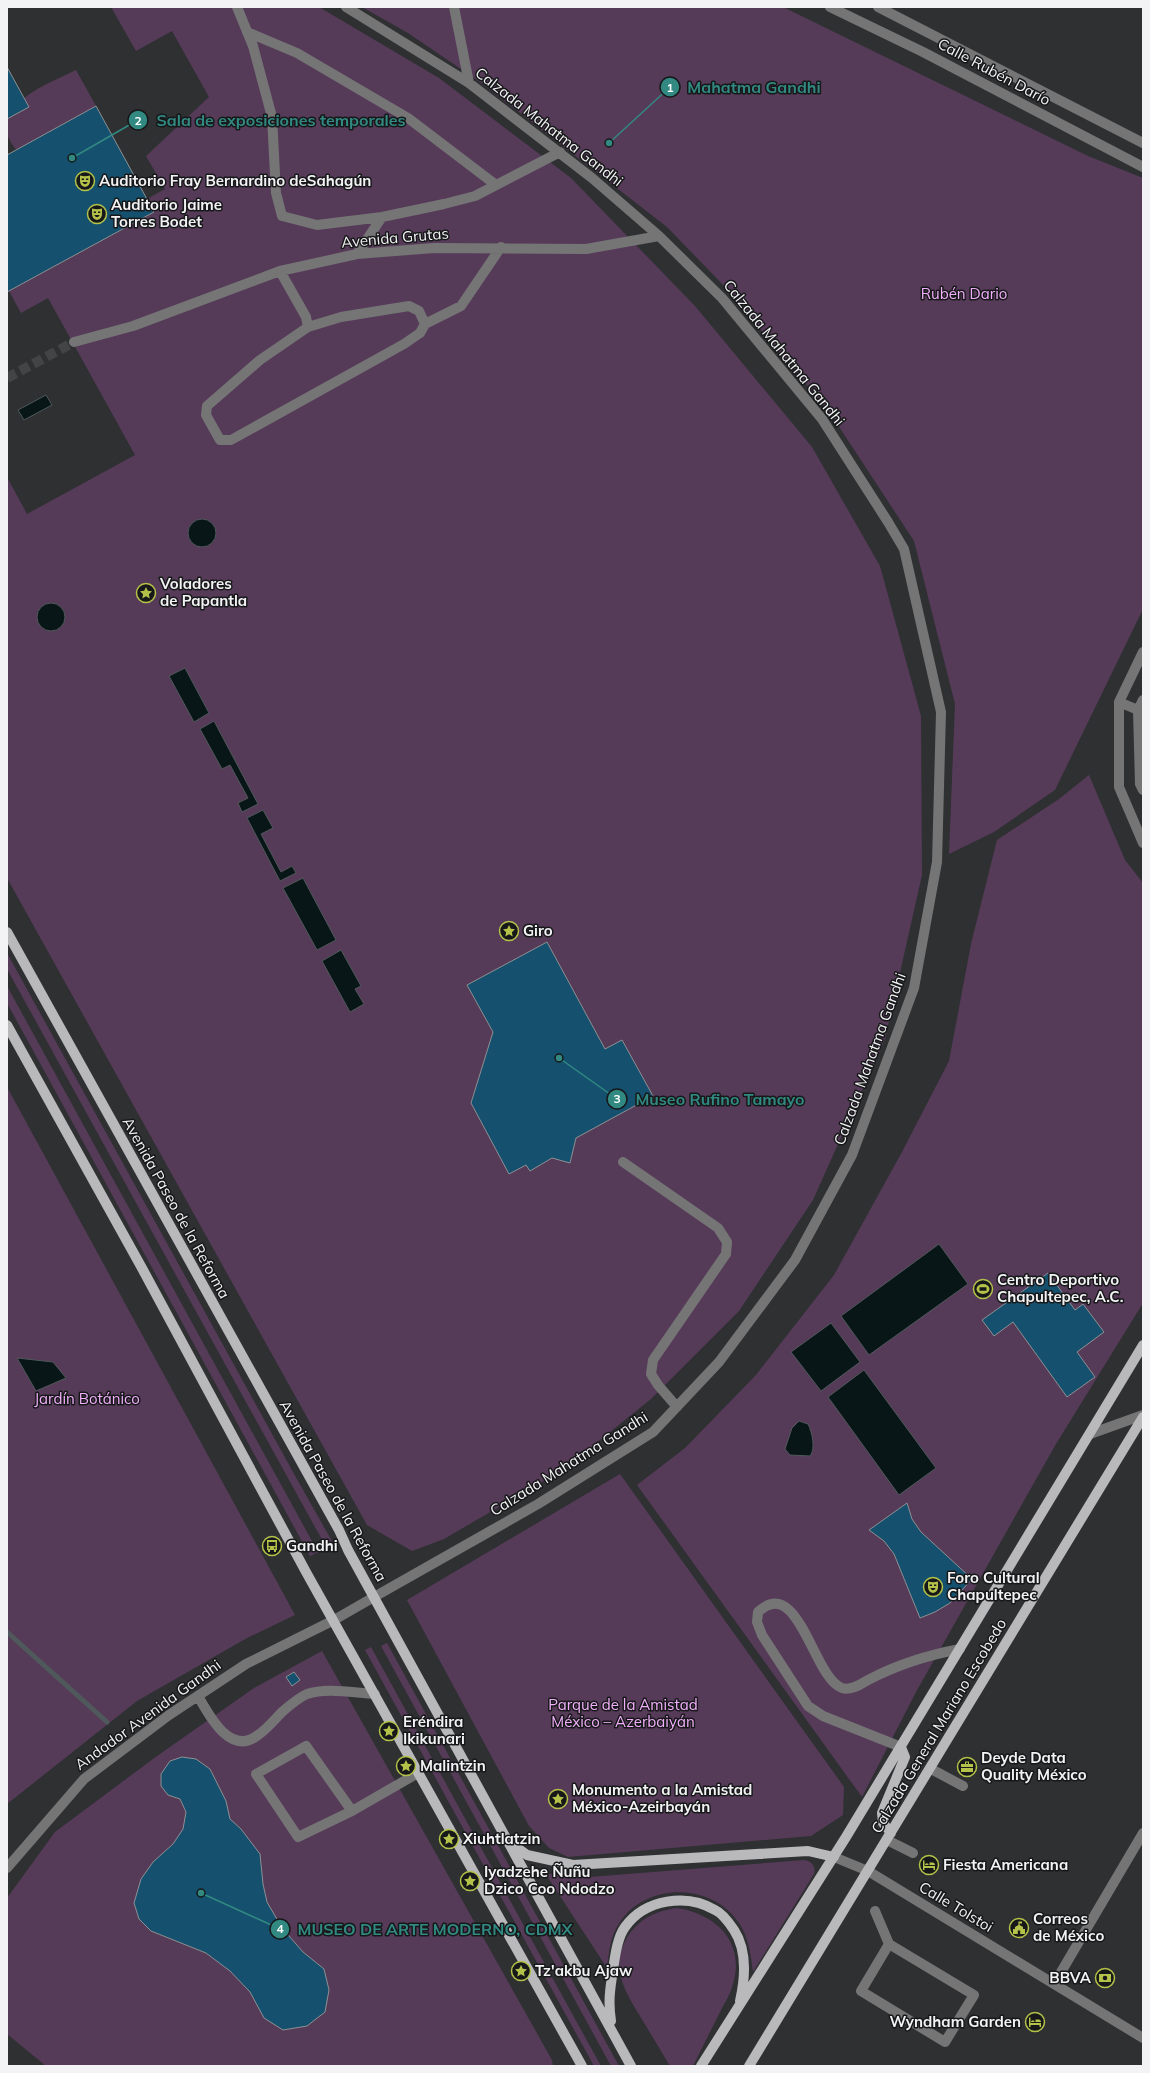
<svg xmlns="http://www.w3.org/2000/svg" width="1150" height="2073" font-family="Mulish,sans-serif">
	<rect width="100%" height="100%" fill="#2e3032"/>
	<path fill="#563b59" d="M111,7H319L439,78L571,178L695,306L812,447L880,566L921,716L922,875L885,1039L813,1200L739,1311L651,1399L564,1469L444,1539L412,1551L367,1525L7,878V477L27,514L135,455L48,298L21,313L9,291L154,212L147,199L165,189L146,156L209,97L172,31L136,51Z
		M362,7H783L1088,156L1143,178V609L1055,790L994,832L949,854L955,704L914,541L830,413L728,290L667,227L483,84L408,33Z
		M76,70L96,106L16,150C13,145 8,139 7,133C1,100 52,82 76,70Z
		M1089,775L1125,860L1143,883V1303L1056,1444L916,1692L862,1797L637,1485L685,1448L756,1375L834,1275L902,1152L949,1061L971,944L997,840L1059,799Z
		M7,953L298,1481L333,1543L326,1547L7,969Z
		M7,986L318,1552L310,1556L7,1003Z
		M7,1087L295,1615L247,1638L137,1701L7,1804Z
		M620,1474L844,1787L843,1815L811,1836L568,1857L549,1848L529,1826L407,1600Z
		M387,1643L619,2066H611L381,1646Z
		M371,1647L569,2008L601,2066H594L365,1650Z
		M322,1651L552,2060L553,2066H46L7,2034V1898L55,1832L157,1756L254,1688Z
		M804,1860C812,1861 816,1867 814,1874L753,1972C751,1957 749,1941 742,1928C718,1883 648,1880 620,1922C610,1936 609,1952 607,1968L545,1873L577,1878Z
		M677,1908C717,1914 747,1944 732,1987C730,1995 724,2004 720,2012C711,2030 702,2048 693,2066H670C661,2051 652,2036 643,2021C626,1993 608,1968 628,1936C640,1918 656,1911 677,1908Z"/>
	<path fill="#091617" stroke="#4f585a" d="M46,395L52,405L24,420L18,410Z
		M188 533a14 14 0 1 1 28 0a14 14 0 1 1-28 0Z
		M37 617a14 14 0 1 1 28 0a14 14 0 1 1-28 0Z
		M185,668L209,713L194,722L169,676Z
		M214,721L258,804L242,812L238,803L248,798L230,765L222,769L200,729Z
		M263,810L273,828L261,834L281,872L292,866L296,873L280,881L247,818Z
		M303,878L336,940L317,950L283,888Z
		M341,950L361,986L355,989L364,1004L350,1012L322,961Z
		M939,1244L968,1284L869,1355L841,1316Z
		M831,1323L860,1362L821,1391L791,1352Z
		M17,1358L53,1362L66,1378L36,1391Z
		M864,1370L936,1468L899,1495L828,1397Z
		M799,1421L808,1424C812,1432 816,1449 810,1456L790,1455L785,1449L792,1428Z"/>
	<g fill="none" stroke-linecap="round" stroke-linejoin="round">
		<path stroke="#4f585a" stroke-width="5" d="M7,1632L107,1722"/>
	</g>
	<path fill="#15516e" stroke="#8d9092" d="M7,67L29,107L7,119Z
		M96,106L154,212L7,292V155Z
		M547,942L605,1049L622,1040L653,1096L576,1138L570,1163L552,1158L530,1171L526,1165L509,1174L471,1103L493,1032L467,985Z
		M1048,1273L1075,1310L1083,1304L1104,1332L1077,1352L1095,1377L1067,1397L1013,1322L994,1336L982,1320Z
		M907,1503L912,1519L921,1532L972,1579L950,1603L935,1612L920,1618L894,1554L884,1541L869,1530Z
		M294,1672L300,1680L292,1686L286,1677Z
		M182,1757L196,1759L210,1769L226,1801L230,1819L241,1829L260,1854L263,1884L267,1902L282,1928L303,1952L324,1969L329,1990L325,2012L307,2026L283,2030L264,2018L250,1992L230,1971L206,1953L151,1931L139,1919L134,1903L141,1879L153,1862L173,1844L183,1829L186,1812L180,1799L168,1795L161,1786V1774L170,1761Z"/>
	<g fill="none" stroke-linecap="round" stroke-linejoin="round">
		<path stroke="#424446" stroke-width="10" stroke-dasharray="10 5" stroke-linecap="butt" d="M7,378L74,342"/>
		<path stroke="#757576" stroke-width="10" d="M237,7L253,46L272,117L276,193L282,216L317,225L382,217L444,204L475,196L560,152
			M454,7L469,83
			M830,7L923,52L1143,167
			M878,7L1143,143
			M247,32L297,53L408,118L496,185
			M357,254L382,217
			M280,271L306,317L308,327L260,360L207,406L206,415L220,440H231L404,344L420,333L425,324L461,306L501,247
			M308,327L341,317L409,306L419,311L425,324
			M74,342L133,326L280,271L357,254L434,248L586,249L659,236
			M1143,652L1119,702V787L1143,843
			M1143,700L1138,710L1140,784L1143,790
			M1119,702L1138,710
			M623,1162L718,1228L727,1242L726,1254L653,1360L651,1374L658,1385L677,1407
			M1090,1434L1143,1415
			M198,1696C209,1715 230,1757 258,1735C267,1729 274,1720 282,1712C290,1705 298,1698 307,1694C327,1687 354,1693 375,1694
			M306,1746L352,1811L298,1837L256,1774Z
			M901,1747L823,1716L808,1706L762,1635L757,1622L758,1612C799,1574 813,1678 842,1688C852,1691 862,1683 870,1679C899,1664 928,1655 960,1649
			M931,1769L963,1786
			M352,1811L418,1773
			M887,1840L913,1853
			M834,1857L868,1871L1143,2038
			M7,1868L84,1779L169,1715L246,1664L334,1620L374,1597L538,1504L653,1432L719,1362L795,1260L852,1155L914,988L937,862L941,712L904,549L888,522L822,419L722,298L659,236L592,178L469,83L346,7
			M875,1911L889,1944L974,1995L945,2042L861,1991L889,1944
			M1054,1984L1143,1833"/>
		<path stroke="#b9b9bc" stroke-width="10" d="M7,932L339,1530L348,1550L631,2066
			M7,1025L143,1270L306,1572L582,2066
			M891,1833L883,1823L882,1813L905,1757L901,1747
			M512,1844L527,1855L573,1865L808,1851L834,1857
			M611,2021C608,2002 610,1989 613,1970C615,1957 617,1938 625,1927C645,1899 687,1893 715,1910C722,1913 730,1924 734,1930C747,1950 745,1979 740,2001
			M701,2066L846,1837L1143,1345
			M749,2066L1143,1417"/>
	</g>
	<defs>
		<symbol id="theatre-ring" viewBox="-11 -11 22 22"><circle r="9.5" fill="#171819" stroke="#b5c249" stroke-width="1.5"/><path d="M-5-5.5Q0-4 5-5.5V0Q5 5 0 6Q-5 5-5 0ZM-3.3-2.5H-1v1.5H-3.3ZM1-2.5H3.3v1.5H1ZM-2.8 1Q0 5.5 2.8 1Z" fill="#b5c249"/></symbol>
		<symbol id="sight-ring" viewBox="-11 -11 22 22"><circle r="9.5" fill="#171819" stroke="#b5c249" stroke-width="1.5"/><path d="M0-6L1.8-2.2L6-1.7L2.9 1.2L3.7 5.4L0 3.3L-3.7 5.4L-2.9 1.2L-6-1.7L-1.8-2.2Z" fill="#b5c249"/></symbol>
		<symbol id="stadium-ring" viewBox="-11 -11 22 22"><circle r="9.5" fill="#171819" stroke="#b5c249" stroke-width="1.5"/><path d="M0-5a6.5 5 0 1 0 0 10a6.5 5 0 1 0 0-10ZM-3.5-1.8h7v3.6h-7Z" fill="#b5c249"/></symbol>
		<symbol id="bus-ring" viewBox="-11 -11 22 22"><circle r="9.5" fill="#171819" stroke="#b5c249" stroke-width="1.5"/><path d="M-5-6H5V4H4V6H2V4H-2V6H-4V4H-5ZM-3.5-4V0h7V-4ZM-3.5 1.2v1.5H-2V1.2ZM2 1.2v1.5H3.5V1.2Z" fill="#b5c249"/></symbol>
		<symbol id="office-ring" viewBox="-11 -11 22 22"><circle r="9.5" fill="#171819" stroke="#b5c249" stroke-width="1.5"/><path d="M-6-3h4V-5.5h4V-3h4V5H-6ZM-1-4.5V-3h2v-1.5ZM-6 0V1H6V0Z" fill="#b5c249"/></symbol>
		<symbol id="hotel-ring" viewBox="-11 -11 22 22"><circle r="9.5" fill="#171819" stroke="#b5c249" stroke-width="1.5"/><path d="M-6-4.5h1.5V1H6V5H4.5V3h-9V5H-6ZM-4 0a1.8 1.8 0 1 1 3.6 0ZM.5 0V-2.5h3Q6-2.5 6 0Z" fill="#b5c249"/></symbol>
		<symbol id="civic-ring" viewBox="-11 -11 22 22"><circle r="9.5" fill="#171819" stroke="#b5c249" stroke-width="1.5"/><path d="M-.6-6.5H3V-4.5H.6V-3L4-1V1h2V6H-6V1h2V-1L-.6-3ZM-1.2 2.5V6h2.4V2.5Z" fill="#b5c249"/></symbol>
		<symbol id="bank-ring" viewBox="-11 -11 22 22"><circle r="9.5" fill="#171819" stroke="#b5c249" stroke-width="1.5"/><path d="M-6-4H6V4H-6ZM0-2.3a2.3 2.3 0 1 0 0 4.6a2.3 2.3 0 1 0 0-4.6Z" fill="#b5c249"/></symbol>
	</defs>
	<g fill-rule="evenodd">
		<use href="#theatre-ring" x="74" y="170" width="22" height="22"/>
		<use href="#theatre-ring" x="86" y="203" width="22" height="22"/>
		<use href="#sight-ring" x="135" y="582" width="22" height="22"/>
		<use href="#sight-ring" x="498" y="920" width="22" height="22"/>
		<use href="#stadium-ring" x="972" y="1278" width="22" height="22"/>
		<use href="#bus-ring" x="261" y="1535" width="22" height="22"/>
		<use href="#theatre-ring" x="922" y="1576" width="22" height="22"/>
		<use href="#sight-ring" x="378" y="1720" width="22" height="22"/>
		<use href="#sight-ring" x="395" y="1755" width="22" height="22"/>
		<use href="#office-ring" x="956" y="1756" width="22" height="22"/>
		<use href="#sight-ring" x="547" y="1788" width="22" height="22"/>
		<use href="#sight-ring" x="438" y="1828" width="22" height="22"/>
		<use href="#hotel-ring" x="918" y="1854" width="22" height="22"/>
		<use href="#sight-ring" x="459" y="1870" width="22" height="22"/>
		<use href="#civic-ring" x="1008" y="1917" width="22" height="22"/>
		<use href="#sight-ring" x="510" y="1960" width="22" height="22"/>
		<use href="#bank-ring" x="1094" y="1967" width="22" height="22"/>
		<use href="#hotel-ring" x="1024" y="2011" width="22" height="22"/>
	</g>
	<g text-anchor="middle" stroke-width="3" stroke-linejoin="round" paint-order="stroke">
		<g font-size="15" fill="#f3f3f5" stroke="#171819">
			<text transform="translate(994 72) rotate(28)" y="5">Calle Rubén Darío</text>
			<text transform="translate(549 127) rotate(38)" y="5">Calzada Mahatma Gandhi</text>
			<text transform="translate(395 238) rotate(-5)" y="5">Avenida Grutas</text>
			<text transform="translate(784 353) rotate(51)" y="5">Calzada Mahatma Gandhi</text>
			<text transform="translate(870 1059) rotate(-70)" y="5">Calzada Mahatma Gandhi</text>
			<text transform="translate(176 1208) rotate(61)" y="5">Avenida Paseo de la Reforma</text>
			<text transform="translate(569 1464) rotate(-32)" y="5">Calzada Mahatma Gandhi</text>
			<text transform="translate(333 1491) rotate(61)" y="5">Avenida Paseo de la Reforma</text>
			<text transform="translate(148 1715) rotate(-36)" y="5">Andador Avenida Gandhi</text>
			<text transform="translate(939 1726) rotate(-59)" y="5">Calzada General Mariano Escobedo</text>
			<text transform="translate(956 1907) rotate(31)" y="5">Calle Tolstoi</text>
		</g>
		<g font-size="15" font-weight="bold" fill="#f3f3f5" stroke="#171819" text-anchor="start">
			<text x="99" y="186">Auditorio Fray Bernardino deSahagún</text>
			<text x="111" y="210">Auditorio Jaime<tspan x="111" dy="17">Torres Bodet</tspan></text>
			<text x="160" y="589">Voladores<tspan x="160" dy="17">de Papantla</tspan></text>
			<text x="523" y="936">Giro</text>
			<text x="997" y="1285">Centro Deportivo<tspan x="997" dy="17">Chapultepec, A.C.</tspan></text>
			<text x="286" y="1551">Gandhi</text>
			<text x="947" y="1583">Foro Cultural<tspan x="947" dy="17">Chapultepec</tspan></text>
			<text x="403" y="1727">Eréndira<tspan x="403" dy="17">Ikikunari</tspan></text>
			<text x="981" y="1763">Deyde Data<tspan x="981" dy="17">Quality México</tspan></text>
			<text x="420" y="1771">Malintzin</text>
			<text x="572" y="1795">Monumento a la Amistad<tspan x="572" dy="17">México-Azeirbayán</tspan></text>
			<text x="463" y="1844">Xiuhtlatzin</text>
			<text x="943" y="1870">Fiesta Americana</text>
			<text x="484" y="1877">Iyadzehe Ñuñu<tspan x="484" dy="17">Dzico Coo Ndodzo</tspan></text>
			<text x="1033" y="1924">Correos<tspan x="1033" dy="17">de México</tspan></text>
			<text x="535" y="1976">Tz'akbu Ajaw</text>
			<text x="1091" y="1983" text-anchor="end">BBVA</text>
			<text x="1021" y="2027" text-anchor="end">Wyndham Garden</text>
		</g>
		<g font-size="15" fill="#f2affb" stroke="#171819">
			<text x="964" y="299">Rubén Dario</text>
			<text x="87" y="1404">Jardín Botánico</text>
			<text x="623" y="1710">Parque de la Amistad<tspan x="623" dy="17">México – Azerbaiyán</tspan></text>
		</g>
	</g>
	<path fill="none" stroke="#318982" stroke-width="1.5" d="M609 143L670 87M72 158L138 120M559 1058L617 1099M201 1893L280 1929"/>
	<g fill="#318982" stroke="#171819" stroke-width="1.5">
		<circle cx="609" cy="143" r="4"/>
		<circle cx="72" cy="158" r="4"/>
		<circle cx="559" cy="1058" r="4"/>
		<circle cx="201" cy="1893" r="4"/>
		<circle cx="670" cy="87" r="10"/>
		<circle cx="138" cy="120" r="10"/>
		<circle cx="617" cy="1099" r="10"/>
		<circle cx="280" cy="1929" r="10"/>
	</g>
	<g font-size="12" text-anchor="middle" font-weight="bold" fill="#fff">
		<text x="670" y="92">1</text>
		<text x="138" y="125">2</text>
		<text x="617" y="1103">3</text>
		<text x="280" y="1933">4</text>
	</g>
	<g font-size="16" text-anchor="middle" font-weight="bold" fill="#318982" stroke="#171819" stroke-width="3" stroke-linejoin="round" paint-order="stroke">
		<text x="754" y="93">Mahatma Gandhi</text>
		<text x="281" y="126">Sala de exposiciones temporales</text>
		<text x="720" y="1105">Museo Rufino Tamayo</text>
		<text x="435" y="1935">MUSEO DE ARTE MODERNO, CDMX</text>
	</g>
	<rect width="1150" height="2073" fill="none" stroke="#f3f3f5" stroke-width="16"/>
</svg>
